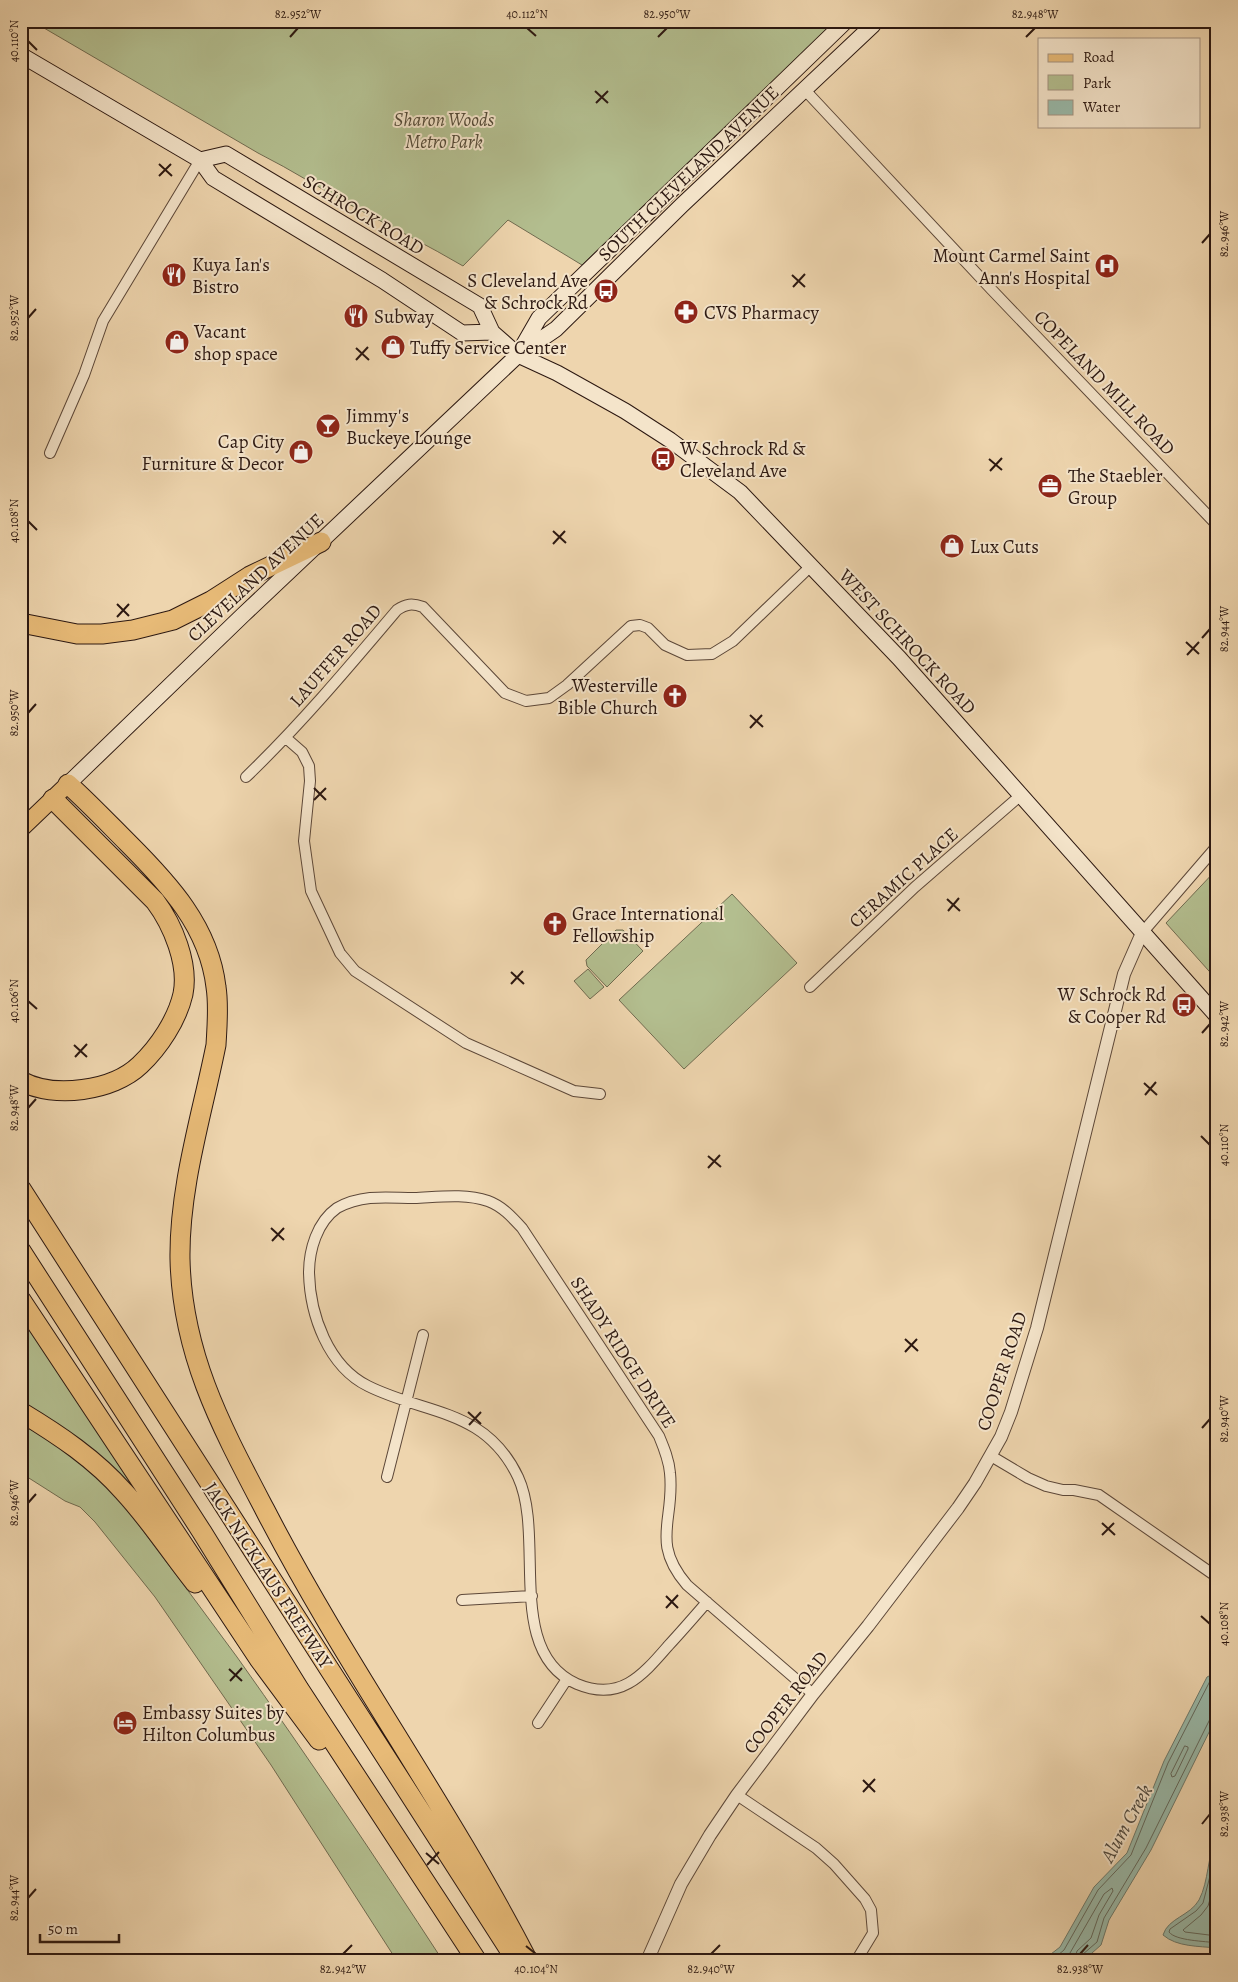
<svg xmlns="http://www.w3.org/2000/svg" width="1238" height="1982" font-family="Alegreya,serif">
	<rect width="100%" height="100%" fill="#eed5ae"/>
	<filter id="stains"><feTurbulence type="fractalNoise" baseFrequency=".004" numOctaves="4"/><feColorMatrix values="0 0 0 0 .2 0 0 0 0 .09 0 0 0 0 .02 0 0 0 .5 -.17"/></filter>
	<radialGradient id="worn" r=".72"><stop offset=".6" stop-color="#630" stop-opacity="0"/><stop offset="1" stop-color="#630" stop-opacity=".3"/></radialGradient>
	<path fill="#b3be8f" stroke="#706b50" d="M32,21H836L582,265L508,220L463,266C429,246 393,228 358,209C324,191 292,170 258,153Z
		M1217,869V980L1166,923Z
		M732,894L797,963L684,1069L619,1000Z
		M616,930H623L643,951L607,987L587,966L586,960Z
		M588,969L604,987L590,999L574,981Z
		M21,1313L148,1510L21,1409Z
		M21,1424C50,1440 78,1457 101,1481C123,1502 140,1527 158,1551C185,1586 211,1622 237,1657C308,1757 376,1858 443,1961H397L271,1765L155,1597L95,1522L80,1507L65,1501L21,1473Z"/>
	<path fill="#99b9a9" stroke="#6d796c" d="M1217,1672V1716L1151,1850L1109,1920L1101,1945L1083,1961H1042L1060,1947L1094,1887L1127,1853L1164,1761L1207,1677Z
		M1217,1836V1948C1198,1946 1177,1947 1163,1935C1168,1918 1190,1916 1199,1900C1209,1881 1207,1856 1217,1836Z"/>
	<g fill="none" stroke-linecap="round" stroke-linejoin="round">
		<path stroke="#62685d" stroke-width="1" d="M1185,1746L1188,1747V1749L1175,1776L1172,1777L1171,1774Z
			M1217,1849L1203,1903L1196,1911L1170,1929L1169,1932C1176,1941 1205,1941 1217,1943
			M1217,1876L1208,1906L1201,1915L1183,1930L1185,1932L1217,1936
			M1051,1961L1064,1950L1098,1890L1131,1855L1168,1763L1210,1681L1217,1678
			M1061,1961L1070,1953L1104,1894L1112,1888L1113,1891L1099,1915L1091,1938L1077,1951L1074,1961
			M1080,1961L1082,1955L1097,1942L1104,1918L1146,1848L1210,1719L1217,1716"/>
		<defs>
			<path id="minor" d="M804,89L992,290L1217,525
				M50,453L84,375L103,321L200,160
				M286,738L302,752L309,766L310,781L304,841L311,891L340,953L355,971L466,1043L574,1091L600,1094
				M246,777C300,725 348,668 397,610C406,604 412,603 423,607L505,693L526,701L549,698L567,685L631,626L640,625L648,628L665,645L687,655L712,654L733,641L812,565
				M1142,933L1217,846
				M810,987L915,887L1021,795
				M991,1456L1028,1478L1046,1486L1063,1490H1074L1099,1495L1217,1577
				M387,1477L423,1335
				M462,1600L532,1596
				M707,1602C694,1617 681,1632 668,1646C642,1676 620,1702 577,1684C504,1652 546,1537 518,1477C485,1408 426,1415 368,1386C328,1366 310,1315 309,1273C309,1250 317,1222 337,1208C346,1203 360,1199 370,1198C385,1197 400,1198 414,1198C438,1197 465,1193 488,1201C502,1206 512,1217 522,1228L659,1436C664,1448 669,1460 670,1473C675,1520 650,1542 687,1585L813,1694
				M538,1723L567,1679
				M737,1795L816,1848L834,1864L865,1899L871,1910L873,1933L856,1961"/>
			<path id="tertiary" d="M647,1961L681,1884L710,1835L737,1795L813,1694L868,1626L958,1508L975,1483L1001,1437L1011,1412L1037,1328L1124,974L1142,933"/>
			<path id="secondary" d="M21,55L200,160L213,178L382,280L462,333L492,332
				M200,160L226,154L480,306L492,332L518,355L557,373L625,411L670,440L740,492L899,658L1217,1016
				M520,351L539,318L846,21
				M68,784L243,615L518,355L556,329L682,205L873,25L874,21"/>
			<path id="primary" d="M21,829L68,784"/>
			<path id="motorway" d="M21,623L77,634H102L133,630L173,620L211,601L250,576L321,542
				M68,784C89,803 108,823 128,843C169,884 209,927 216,987C219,1006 217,1026 216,1045C202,1115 179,1187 180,1259C182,1355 222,1428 265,1510C345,1665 448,1806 528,1961
				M21,1081C54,1099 113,1091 140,1065C159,1047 177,1020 183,994C189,964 173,925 155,901L53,799
				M21,1189L509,1949
				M21,1251L202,1532L299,1689L477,1961
				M21,1300L259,1659L319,1740
				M21,1412C59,1435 95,1459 124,1492C150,1520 171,1553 195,1583"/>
		</defs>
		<use href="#minor" stroke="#5c4738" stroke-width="12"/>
		<use href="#tertiary" stroke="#5c4738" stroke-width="14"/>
		<use href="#secondary" stroke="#2c1811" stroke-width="17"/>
		<use href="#primary" stroke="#2c1811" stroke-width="18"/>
		<use href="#motorway" stroke="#2c1811" stroke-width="21"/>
		<use href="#minor" stroke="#f4e4ca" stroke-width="10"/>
		<use href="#tertiary" stroke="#f4e4ca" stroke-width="12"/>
		<use href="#secondary" stroke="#f4e4ca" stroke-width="15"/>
		<use href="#primary" stroke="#e7ba77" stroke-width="16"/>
		<use href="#motorway" stroke="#e7ba77" stroke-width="19"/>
	</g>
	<path fill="none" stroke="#2c1811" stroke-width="2" d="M527,28L536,36M290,37L298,28M658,37L667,28M1026,37L1035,28M28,41L37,50M595,91L608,103M596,103L608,91M159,164L172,176M159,176L171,164M1202,243L1210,234M792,275L805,287M793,287L805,274M28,318L36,309M356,348L369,360M356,360L368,347M989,459L1002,470M990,471L1002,458M28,521L37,530M553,531L566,543M553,544L565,531M117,604L129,616M117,617L129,604M1202,638L1210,629M1186,642L1199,654M1187,655L1199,642M28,713L36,704M750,715L763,727M750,728L762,715M314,788L326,800M314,800L326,788M947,899L960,911M948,911L959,898M511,972L524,984M511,984L523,971M28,1001L37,1009M1202,1033L1210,1024M74,1045L87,1057M75,1057L87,1044M1144,1083L1157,1095M1145,1095L1156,1082M28,1108L36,1099M1201,1136L1210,1145M708,1156L721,1167M708,1168L720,1155M271,1228L284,1240M272,1241L284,1228M905,1339L918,1351M905,1352L917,1339M468,1412L481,1424M469,1425L481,1412M1202,1428L1210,1419M28,1503L36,1494M1102,1523L1115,1535M1102,1535L1114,1523M666,1596L678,1608M666,1608L678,1595M1201,1616L1210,1624M229,1669L242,1681M230,1681L242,1668M863,1780L875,1792M863,1792L875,1779M1202,1824L1210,1814M426,1853L439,1864M427,1865L439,1852M28,1898L36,1889M526,1946L536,1954M343,1954L352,1945M711,1954L720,1945M1080,1954L1088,1945"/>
	<defs>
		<symbol id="hospital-disc" viewBox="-11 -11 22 22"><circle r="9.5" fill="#8f2418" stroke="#f4e4ca"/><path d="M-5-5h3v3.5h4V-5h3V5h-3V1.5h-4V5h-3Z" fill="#fff"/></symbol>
		<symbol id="restaurant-disc" viewBox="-11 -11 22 22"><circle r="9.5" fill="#8f2418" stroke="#f4e4ca"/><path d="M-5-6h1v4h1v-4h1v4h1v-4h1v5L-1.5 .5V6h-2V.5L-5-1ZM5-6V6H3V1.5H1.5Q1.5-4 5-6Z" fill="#fff"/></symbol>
		<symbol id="bus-disc" viewBox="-11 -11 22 22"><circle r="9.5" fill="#8f2418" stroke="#f4e4ca"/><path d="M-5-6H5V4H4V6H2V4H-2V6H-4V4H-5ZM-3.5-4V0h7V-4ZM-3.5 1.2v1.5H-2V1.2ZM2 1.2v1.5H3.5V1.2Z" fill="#fff"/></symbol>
		<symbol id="pharmacy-disc" viewBox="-11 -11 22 22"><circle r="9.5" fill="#8f2418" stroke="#f4e4ca"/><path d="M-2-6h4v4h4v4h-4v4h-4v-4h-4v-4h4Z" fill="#fff"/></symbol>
		<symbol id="shop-disc" viewBox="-11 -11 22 22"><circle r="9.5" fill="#8f2418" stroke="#f4e4ca"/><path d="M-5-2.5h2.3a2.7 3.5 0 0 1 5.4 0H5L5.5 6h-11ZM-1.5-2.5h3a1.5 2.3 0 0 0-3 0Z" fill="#fff"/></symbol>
		<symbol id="bar-disc" viewBox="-11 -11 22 22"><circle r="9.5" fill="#8f2418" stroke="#f4e4ca"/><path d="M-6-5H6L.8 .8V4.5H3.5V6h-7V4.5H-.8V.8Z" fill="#fff"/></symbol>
		<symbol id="office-disc" viewBox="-11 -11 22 22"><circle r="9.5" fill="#8f2418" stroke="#f4e4ca"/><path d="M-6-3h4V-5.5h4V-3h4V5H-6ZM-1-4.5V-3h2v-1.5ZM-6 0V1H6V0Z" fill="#fff"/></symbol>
		<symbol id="church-disc" viewBox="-11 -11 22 22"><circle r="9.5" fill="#8f2418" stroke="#f4e4ca"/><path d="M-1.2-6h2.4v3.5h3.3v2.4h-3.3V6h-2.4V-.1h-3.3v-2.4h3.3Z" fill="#fff"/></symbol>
		<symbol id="hotel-disc" viewBox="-11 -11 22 22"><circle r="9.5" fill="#8f2418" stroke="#f4e4ca"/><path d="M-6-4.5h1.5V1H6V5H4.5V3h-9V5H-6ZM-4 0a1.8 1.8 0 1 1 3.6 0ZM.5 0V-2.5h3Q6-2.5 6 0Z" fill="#fff"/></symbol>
	</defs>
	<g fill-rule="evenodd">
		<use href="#hospital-disc" x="1093" y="252" width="28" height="28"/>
		<use href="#restaurant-disc" x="160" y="261" width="28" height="28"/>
		<use href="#bus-disc" x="592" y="277" width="28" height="28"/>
		<use href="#pharmacy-disc" x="672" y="298" width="28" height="28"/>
		<use href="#restaurant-disc" x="342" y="302" width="28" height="28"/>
		<use href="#shop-disc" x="163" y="328" width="28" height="28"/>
		<use href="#shop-disc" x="379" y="333" width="28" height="28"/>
		<use href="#bar-disc" x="314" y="412" width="28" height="28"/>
		<use href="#shop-disc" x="287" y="438" width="28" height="28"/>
		<use href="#bus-disc" x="649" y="445" width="28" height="28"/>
		<use href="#office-disc" x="1036" y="472" width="28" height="28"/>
		<use href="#shop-disc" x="938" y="532" width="28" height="28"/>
		<use href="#church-disc" x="661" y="682" width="28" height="28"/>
		<use href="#church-disc" x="541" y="910" width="28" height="28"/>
		<use href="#bus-disc" x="1170" y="991" width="28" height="28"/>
		<use href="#hotel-disc" x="111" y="1709" width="28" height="28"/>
	</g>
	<g text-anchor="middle" stroke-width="4" stroke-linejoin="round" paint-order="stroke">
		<g font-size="19" font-style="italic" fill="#544a37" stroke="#f4e4ca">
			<text x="444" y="126">Sharon Woods<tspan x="444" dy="22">Metro Park</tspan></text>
		</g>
		<g font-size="19" fill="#2c1811" stroke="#f4e4ca">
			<text transform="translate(688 173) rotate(-44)" y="7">SOUTH CLEVELAND AVENUE</text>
			<text transform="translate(364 214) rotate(31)" y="7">SCHROCK ROAD</text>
			<text transform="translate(1105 382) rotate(46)" y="7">COPELAND MILL ROAD</text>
			<text transform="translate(255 577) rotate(-43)" y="7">CLEVELAND AVENUE</text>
			<text transform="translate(908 641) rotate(47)" y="7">WEST SCHROCK ROAD</text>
			<text transform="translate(335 655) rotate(-49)" y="7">LAUFFER ROAD</text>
			<text transform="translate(903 877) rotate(-42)" y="7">CERAMIC PLACE</text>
			<text transform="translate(624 1352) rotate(57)" y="7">SHADY RIDGE DRIVE</text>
			<text transform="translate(1001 1371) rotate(-72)" y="7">COOPER ROAD</text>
			<text transform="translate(269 1575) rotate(57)" y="7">JACK NICKLAUS FREEWAY</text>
			<text transform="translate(785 1702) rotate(-52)" y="7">COOPER ROAD</text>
		</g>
		<g font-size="19" fill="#2c1811" stroke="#f4e4ca" text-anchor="start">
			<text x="1090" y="262" text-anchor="end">Mount Carmel Saint<tspan x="1090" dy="22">Ann's Hospital</tspan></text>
			<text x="192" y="271">Kuya Ian's<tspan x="192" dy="22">Bistro</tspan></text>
			<text x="588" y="287" text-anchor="end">S Cleveland Ave<tspan x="588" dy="22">&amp; Schrock Rd</tspan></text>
			<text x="704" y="319">CVS Pharmacy</text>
			<text x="374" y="323">Subway</text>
			<text x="194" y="338">Vacant<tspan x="194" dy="22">shop space</tspan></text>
			<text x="410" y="354">Tuffy Service Center</text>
			<text x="346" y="422">Jimmy's<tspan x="346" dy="22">Buckeye Lounge</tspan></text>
			<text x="284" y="448" text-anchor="end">Cap City<tspan x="284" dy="22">Furniture &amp; Decor</tspan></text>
			<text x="680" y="455">W Schrock Rd &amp;<tspan x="680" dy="22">Cleveland Ave</tspan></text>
			<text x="1068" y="482">The Staebler<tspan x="1068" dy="22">Group</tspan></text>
			<text x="970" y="553">Lux Cuts</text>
			<text x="658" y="692" text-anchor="end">Westerville<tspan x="658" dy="22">Bible Church</tspan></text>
			<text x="572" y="920">Grace International<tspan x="572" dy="22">Fellowship</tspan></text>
			<text x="1166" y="1001" text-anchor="end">W Schrock Rd<tspan x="1166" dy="22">&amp; Cooper Rd</tspan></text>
			<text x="142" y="1719">Embassy Suites by<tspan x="142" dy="22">Hilton Columbus</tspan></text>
		</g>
		<g font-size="20" font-style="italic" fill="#4d483f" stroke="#f4e4ca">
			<text transform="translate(1126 1823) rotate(-61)" y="7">Alum Creek</text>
		</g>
	</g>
	<rect width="1238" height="1982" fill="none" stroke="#eed5ae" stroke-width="55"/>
	<rect x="1038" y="38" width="162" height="90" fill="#f4e4ca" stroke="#a49280"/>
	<rect x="1048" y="54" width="25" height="8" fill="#e7ba77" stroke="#a49280"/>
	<text x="1083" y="62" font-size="15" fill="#2c1811">Road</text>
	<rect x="1048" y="75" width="25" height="15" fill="#b3be8f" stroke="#a49280"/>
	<text x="1083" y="88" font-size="15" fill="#2c1811">Park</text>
	<rect x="1048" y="100" width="25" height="15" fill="#99b9a9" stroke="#a49280"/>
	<text x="1083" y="112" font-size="15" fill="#2c1811">Water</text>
	<path d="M40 1934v8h79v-8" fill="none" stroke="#2c1811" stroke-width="2.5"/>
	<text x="48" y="1934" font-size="15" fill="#2c1811" stroke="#f4e4ca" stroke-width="4" paint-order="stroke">50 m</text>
	<rect x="28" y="28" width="1182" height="1926" fill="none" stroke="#2c1811" stroke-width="2"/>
	<g font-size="12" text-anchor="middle" fill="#2c1811">
		<text x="298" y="18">82.952°W</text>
		<text x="527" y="18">40.112°N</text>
		<text x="667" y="18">82.950°W</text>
		<text x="1035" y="18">82.948°W</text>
		<text transform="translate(14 41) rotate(-90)" y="4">40.110°N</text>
		<text transform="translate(1224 234) rotate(-90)" y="4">82.946°W</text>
		<text transform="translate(14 318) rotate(-90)" y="4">82.952°W</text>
		<text transform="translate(14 521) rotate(-90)" y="4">40.108°N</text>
		<text transform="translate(1224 629) rotate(-90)" y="4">82.944°W</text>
		<text transform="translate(14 713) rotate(-90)" y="4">82.950°W</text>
		<text transform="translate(14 1001) rotate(-90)" y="4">40.106°N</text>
		<text transform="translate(1224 1024) rotate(-90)" y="4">82.942°W</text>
		<text transform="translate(14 1108) rotate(-90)" y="4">82.948°W</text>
		<text transform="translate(1224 1145) rotate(-90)" y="4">40.110°N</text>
		<text transform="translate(1224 1419) rotate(-90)" y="4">82.940°W</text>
		<text transform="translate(14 1503) rotate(-90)" y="4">82.946°W</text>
		<text transform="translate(1224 1624) rotate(-90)" y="4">40.108°N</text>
		<text transform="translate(1224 1814) rotate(-90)" y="4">82.938°W</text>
		<text transform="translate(14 1898) rotate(-90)" y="4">82.944°W</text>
		<text x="343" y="1973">82.942°W</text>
		<text x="536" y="1973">40.104°N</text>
		<text x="711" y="1973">82.940°W</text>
		<text x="1080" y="1973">82.938°W</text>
	</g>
	<rect width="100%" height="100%" filter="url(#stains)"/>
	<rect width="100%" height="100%" fill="url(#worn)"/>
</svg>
